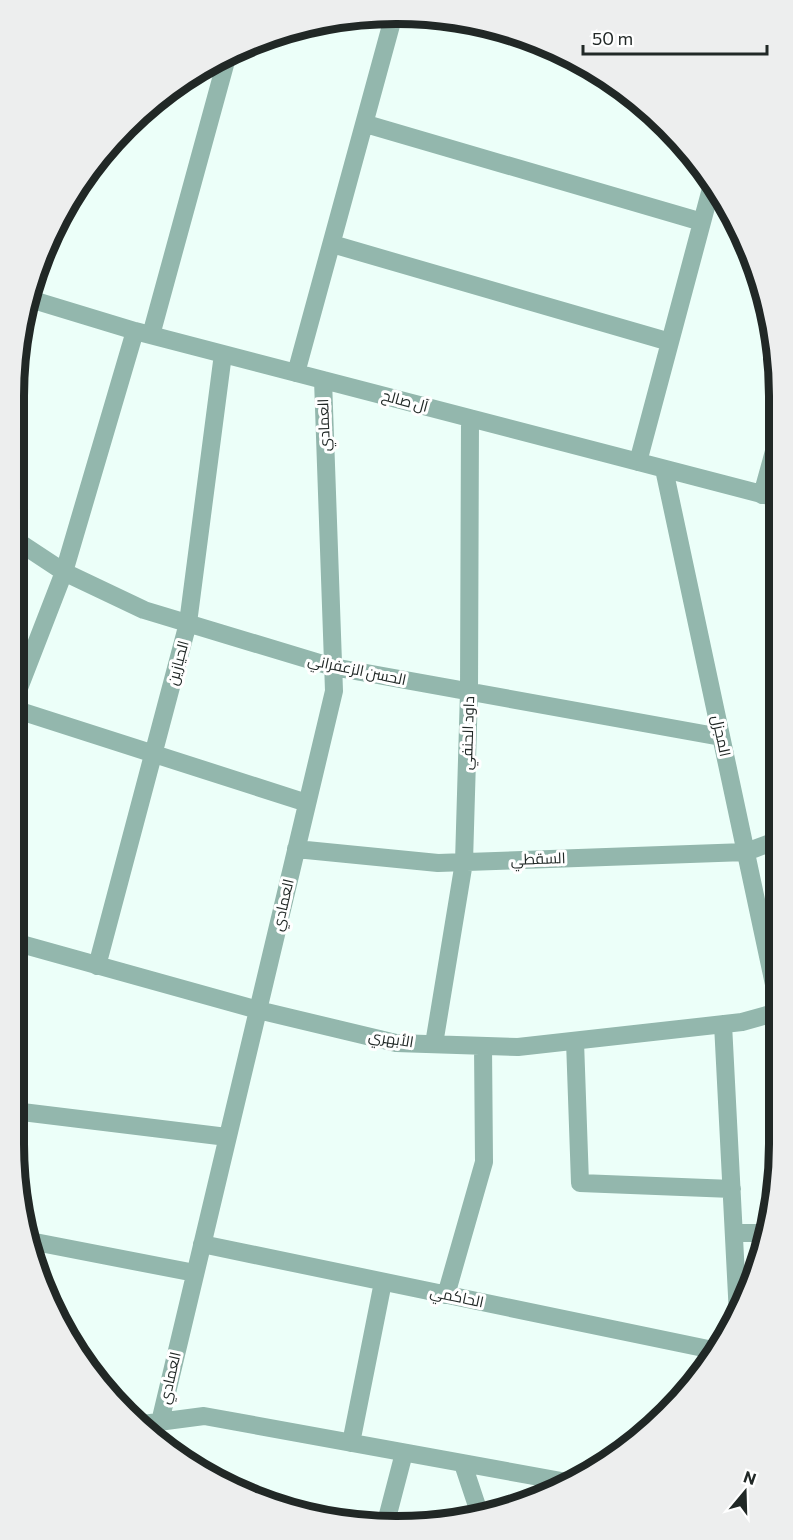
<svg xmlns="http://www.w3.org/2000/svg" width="793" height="1540" font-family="Commissioner,Cairo,sans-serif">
	<rect width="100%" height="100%" fill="#ecfff9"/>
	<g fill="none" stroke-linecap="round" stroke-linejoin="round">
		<path stroke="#93b7ad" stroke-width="18" d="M366,124L702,222
			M332,244L670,342
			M33,300L135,331L777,498
			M151,335L226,61
			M296,373L393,18
			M638,462L713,181
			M664,469L778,1003
			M762,495L776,444
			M14,539L64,572L144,610L333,667L721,737
			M14,701L64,572L135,331
			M14,709L307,803
			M296,849L438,863L746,852L778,840
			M14,942L258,1010L396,1043L518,1047L742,1022L778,1012
			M97,966L188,623L223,354
			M723,1024L738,1315
			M575,1041L580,1183L732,1189
			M434,1044L464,862L469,692L470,418
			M14,1111L227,1137
			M734,1233H761
			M30,1241L195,1273
			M202,1244L713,1350
			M446,1295L484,1162L483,1046
			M160,1422L334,691L323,380
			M143,1424L204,1416L567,1482
			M351,1443L383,1282
			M463,1464L479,1512
			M386,1522L404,1453"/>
	</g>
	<g text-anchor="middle" stroke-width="6" stroke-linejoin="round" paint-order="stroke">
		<g font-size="15" fill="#212826" stroke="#fff">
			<text transform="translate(405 401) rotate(15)" y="5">آل صالح</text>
			<text transform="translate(324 425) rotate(-92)" y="5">العمادي</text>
			<text transform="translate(178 663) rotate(-75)" y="5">الحيازين</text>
			<text transform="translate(357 670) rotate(12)" y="5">الحسن الزعفراني</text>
			<text transform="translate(468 733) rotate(-88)" y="5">داود الحنفي</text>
			<text transform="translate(721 736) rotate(78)" y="5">المجزل</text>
			<text transform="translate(538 859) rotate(-2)" y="5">السقطي</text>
			<text transform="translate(283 905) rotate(-77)" y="5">العمادي</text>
			<text transform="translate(391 1039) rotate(9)" y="5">الأبهري</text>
			<text transform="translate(457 1297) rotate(12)" y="5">الحاكمي</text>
			<text transform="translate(170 1378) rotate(-77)" y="5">العمادي</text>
		</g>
	</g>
	<path d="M0 0H793V1540H0ZM396 24H397A372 372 0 0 1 769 396V1144A372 372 0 0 1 397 1516H396A372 372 0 0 1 24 1144V396A372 372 0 0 1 396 24Z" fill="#edeeee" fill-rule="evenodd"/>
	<path fill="none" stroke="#212826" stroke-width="8" d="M396 24H397A372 372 0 0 1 769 396V1144A372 372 0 0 1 397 1516H396A372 372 0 0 1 24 1144V396A372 372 0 0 1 396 24Z"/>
	<g transform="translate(745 1492) rotate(19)" stroke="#ffffff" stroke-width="4.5" paint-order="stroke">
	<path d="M0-4.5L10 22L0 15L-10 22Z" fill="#212826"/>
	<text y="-9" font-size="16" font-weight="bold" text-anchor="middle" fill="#212826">N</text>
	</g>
	<path d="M583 45v9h184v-9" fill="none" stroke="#212826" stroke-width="3"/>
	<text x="592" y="45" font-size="18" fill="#212826" stroke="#ffffff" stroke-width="4.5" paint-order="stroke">50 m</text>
</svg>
